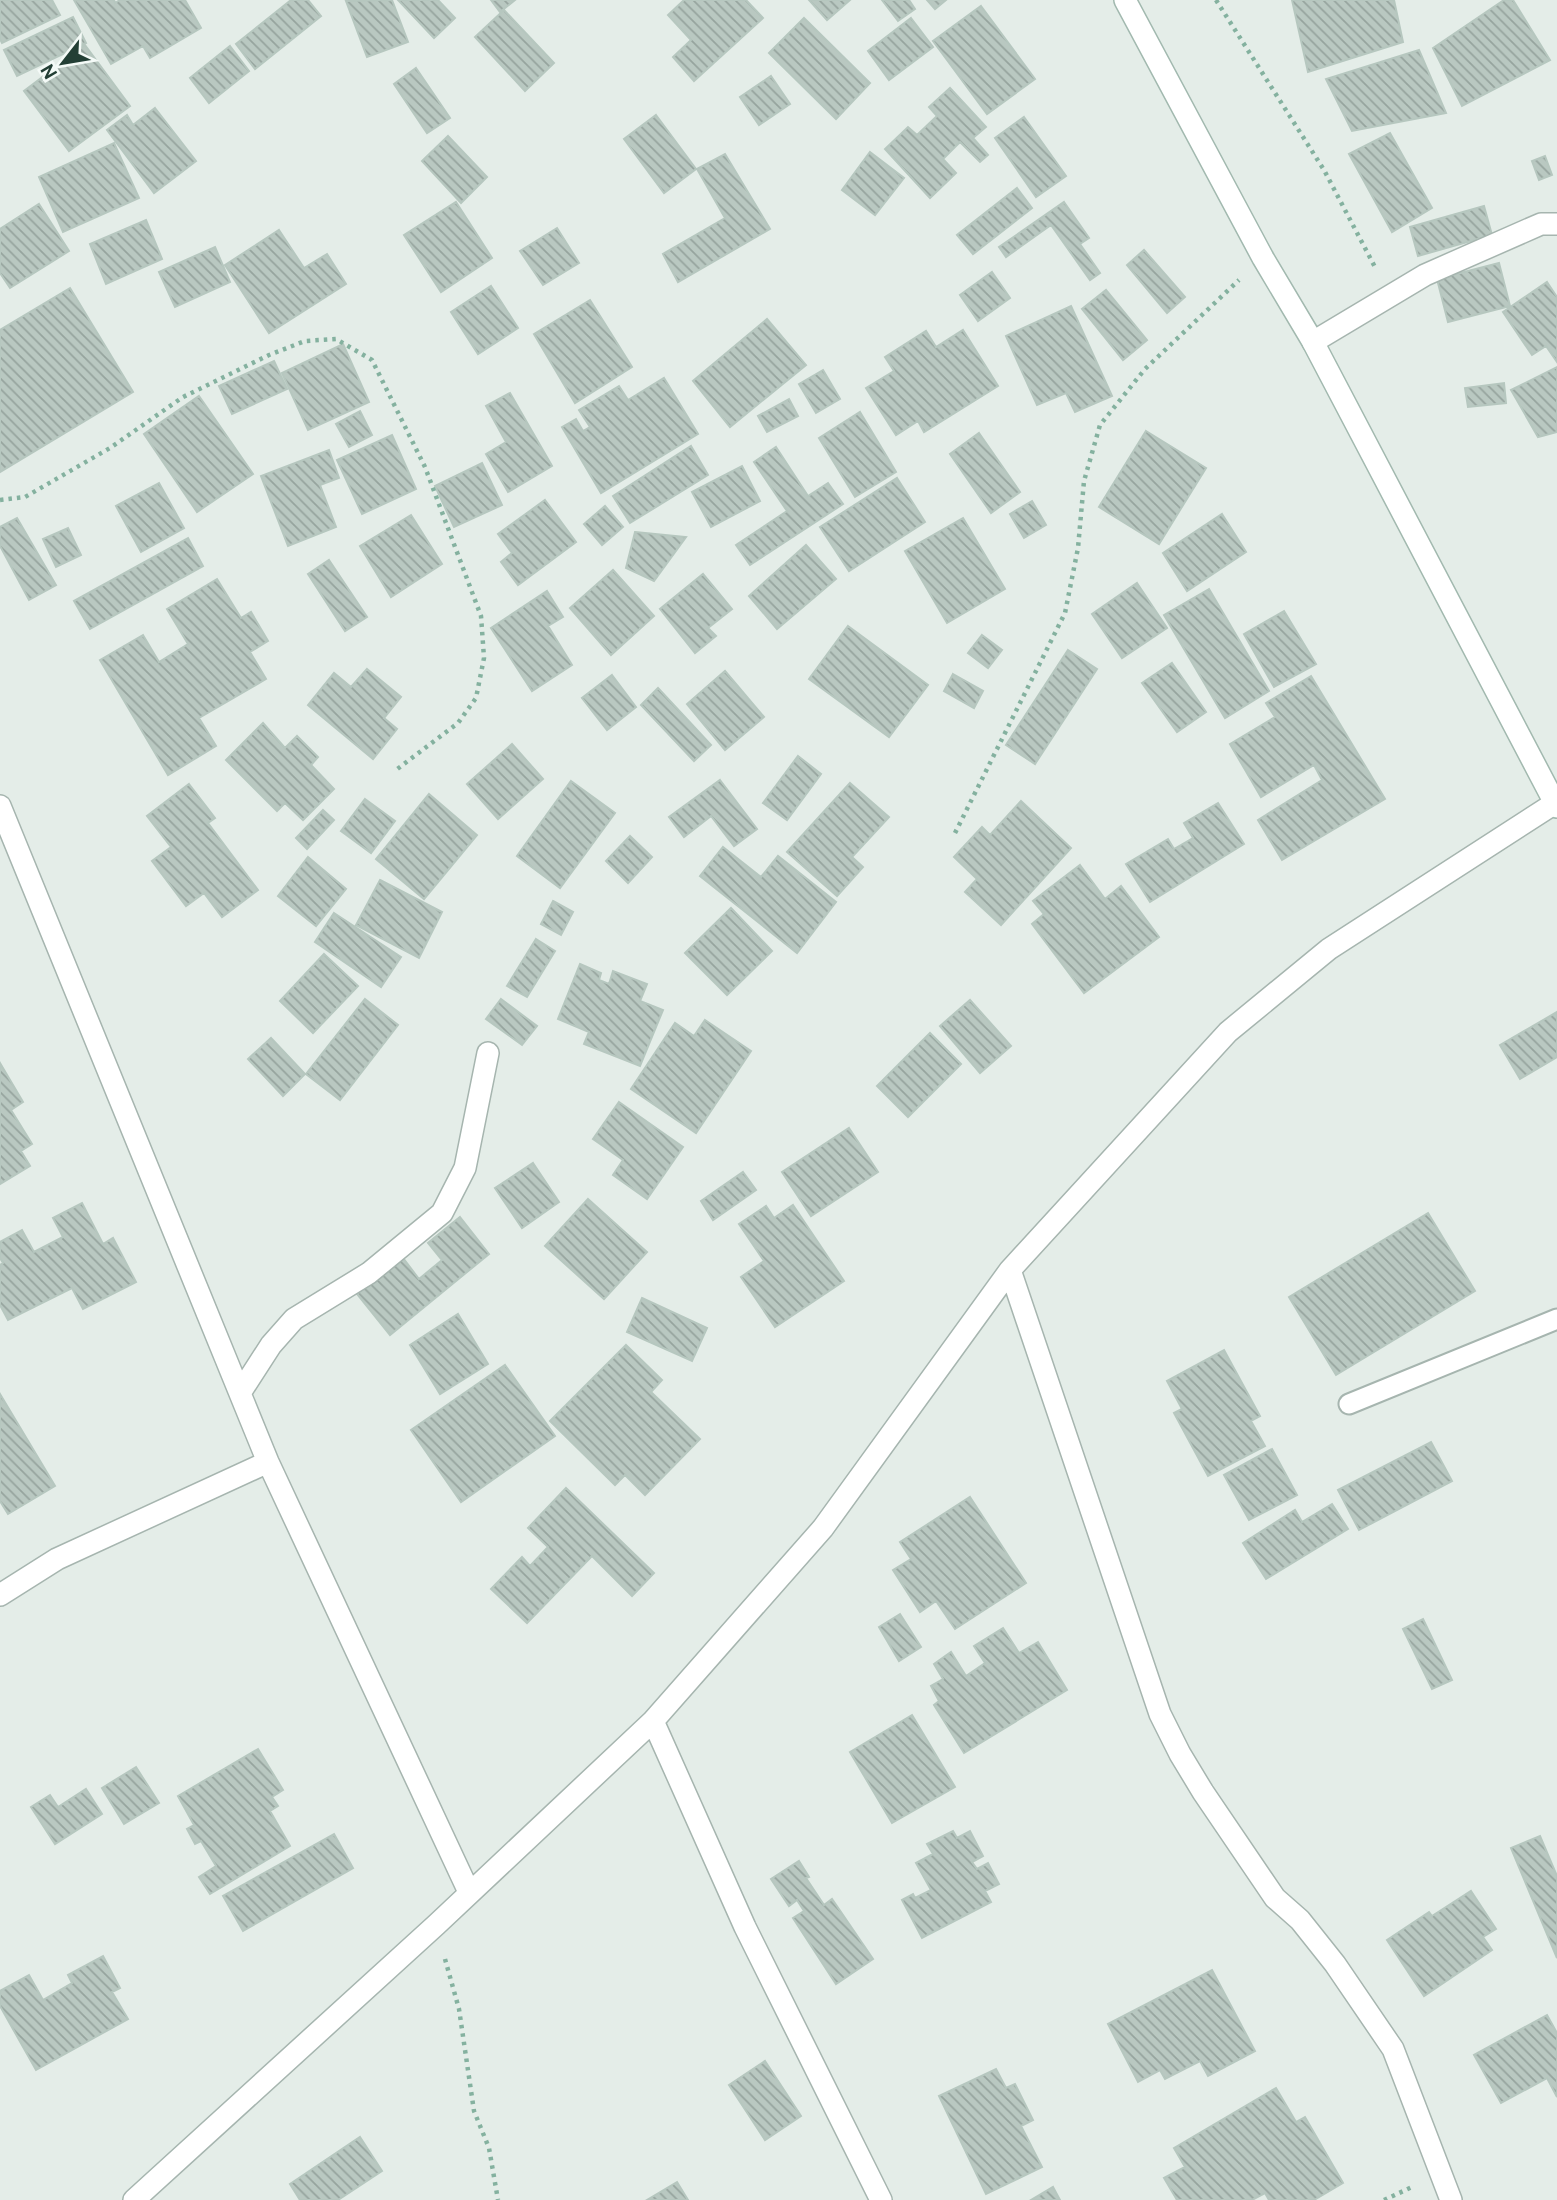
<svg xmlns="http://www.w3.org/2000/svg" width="1557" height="2200" font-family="Cabin,sans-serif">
	<defs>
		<pattern id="building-back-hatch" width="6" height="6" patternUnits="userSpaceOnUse" patternTransform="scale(1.75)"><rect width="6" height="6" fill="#b9c8c1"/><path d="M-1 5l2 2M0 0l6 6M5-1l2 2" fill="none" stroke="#96a49e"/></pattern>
	</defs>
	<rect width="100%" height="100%" fill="#e4ede8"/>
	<path fill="url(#building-back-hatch)" stroke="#b6c7bf" stroke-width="2" d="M0,0H52L60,15L2,43L0,39Z
		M74,0H114L115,3L120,0H185L201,28L150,58L143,46L111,64Z
		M291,0H308L321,16L255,69L236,44Z
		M392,0L408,42L367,57L346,1Z
		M398,0H438L455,18L434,38Z
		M491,0H515L500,12Z
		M684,0H746L763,18L694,81L673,57L691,40L668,15Z
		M809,0H850L827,20Z
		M882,0H909L915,9L898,21Z
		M927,0H946L935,9Z
		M1292,0H1394L1403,42L1308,72Z
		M1504,0H1513L1550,60L1462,106L1433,48Z
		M981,6L1035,79L987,114L933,41Z
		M504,10L554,63L525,91L475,37Z
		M73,17L86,43L17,76L4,50Z
		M804,18L870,83L836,119L769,53Z
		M911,18L933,47L889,80L868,51Z
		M85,45L130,106L69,151L24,91Z
		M230,46L249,71L209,103L190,78Z
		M1419,50L1446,113L1352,131L1326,79Z
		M416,68L450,118L427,133L394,84Z
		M771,76L790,104L759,125L740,97Z
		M950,88L986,127L973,138L988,155L980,162L960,142L943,159L956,173L930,198L885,149L908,127L917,135L937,116L929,107Z
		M155,108L196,161L154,193L107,130L127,115L133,125Z
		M656,115L696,169L664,193L624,139Z
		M1024,117L1066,176L1036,197L995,138Z
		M1390,133L1432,208L1392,232L1349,154Z
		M448,136L487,177L461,203L422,161Z
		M114,143L139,198L63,232L39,177Z
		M870,152L904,178L875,215L842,190Z
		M725,154L770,229L678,282L663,254L725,218L697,169Z
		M1545,156L1552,175L1539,180L1532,161Z
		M1017,188L1032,208L973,254L957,235Z
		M456,202L492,258L441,292L404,235Z
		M1064,202L1089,238L1080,244L1100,273L1090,280L1051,225L1006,257L999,247Z
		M39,204L69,251L10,288L0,273V229Z
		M1484,206L1492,235L1418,256L1410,227Z
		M146,220L162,259L106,284L90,244Z
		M557,228L579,263L543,285L520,251Z
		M279,230L304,268L327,254L346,284L269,333L225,265Z
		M215,247L230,282L175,307L159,272Z
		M1144,250L1185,297L1167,313L1127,265Z
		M1499,263L1510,306L1448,322L1437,279Z
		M992,272L1010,298L978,321L960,295Z
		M1547,282L1557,297V362L1546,346L1532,355L1503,312Z
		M491,286L518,328L478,354L451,312Z
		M70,288L133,392L0,472V330Z
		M1106,290L1147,340L1123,360L1082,309Z
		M590,300L632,367L575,403L534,334Z
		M1071,306L1112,396L1075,412L1066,393L1037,405L1006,336Z
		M767,319L806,365L730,427L693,381Z
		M963,330L998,386L924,432L918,421L896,435L866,388L894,371L885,357L926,331L936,347Z
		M343,344L369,402L308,430L282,373Z
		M274,361L287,389L232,414L219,386Z
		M1557,367V432L1538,437L1511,390Z
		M823,370L840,399L816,413L799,384Z
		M664,378L698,434L601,493L562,427L576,419L583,431L590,427L579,410L619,386L628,400Z
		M1504,383L1506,403L1468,407L1465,388Z
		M510,393L552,466L508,492L486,454L506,442L486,406Z
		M199,396L253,474L197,512L144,434Z
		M789,399L798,416L767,432L758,416Z
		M360,411L372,435L349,447L336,424Z
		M860,412L896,472L855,497L819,438Z
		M1146,431L1206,468L1159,544L1099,507Z
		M979,433L1020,492L991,513L950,454Z
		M392,435L416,489L362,514L337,460Z
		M691,446L708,475L630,523L613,496Z
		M776,447L808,496L828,483L843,504L750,565L736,545L787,511L754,462Z
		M329,450L339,478L320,485L336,527L288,546L261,476Z
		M482,463L502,505L454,527L435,486Z
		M742,466L760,501L711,527L692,492Z
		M897,478L925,522L849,571L820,527Z
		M159,483L184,528L141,552L116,506Z
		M545,500L576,542L518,585L501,562L512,553L498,534Z
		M1032,501L1046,525L1024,538L1010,514Z
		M605,506L623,527L602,545L584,524Z
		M1222,514L1246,552L1187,591L1163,553Z
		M411,515L442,564L391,597L360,546Z
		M17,518L56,585L29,600L0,546V527Z
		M963,518L1005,589L947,623L905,551Z
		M68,528L81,555L56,567L43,539Z
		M635,532L686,537L654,581L626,568Z
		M188,538L203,566L90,629L74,601Z
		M806,545L836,579L777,629L749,596Z
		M329,560L367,617L345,631L308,574Z
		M613,570L654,616L611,655L570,608Z
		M703,574L732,609L708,628L716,636L695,653L660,609Z
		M217,579L241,618L251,612L268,641L250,652L266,679L199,718L216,746L168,775L100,660L143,635L159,662L188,644L167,609Z
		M1137,583L1167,628L1122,658L1092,614Z
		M1209,589L1269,691L1225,718L1164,615Z
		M547,591L563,617L548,626L572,665L532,691L491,628Z
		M1284,611L1316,664L1274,687L1244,634Z
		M848,626L928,685L889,737L809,679Z
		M982,635L1002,650L988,668L968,653Z
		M1068,650L1097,669L1035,764L1006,745Z
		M1172,663L1206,712L1177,732L1142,683Z
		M367,669L401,697L384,718L397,729L373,759L308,705L334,673L351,687Z
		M725,671L764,717L725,750L687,704Z
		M953,674L983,691L974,708L944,691Z
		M612,675L636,707L607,730L582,698Z
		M1311,676L1385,799L1282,860L1258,820L1322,780L1314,765L1261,797L1230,744L1275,717L1266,703Z
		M658,688L711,745L694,761L641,705Z
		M263,723L285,748L297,736L318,757L311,765L334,789L303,820L285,803L277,811L226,760Z
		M512,744L543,779L498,819L467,784Z
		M798,756L821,774L787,820L763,803Z
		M720,780L757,829L734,846L711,816L684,837L669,817Z
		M571,781L615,813L560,888L517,856Z
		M850,783L889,817L852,857L863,867L837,896L787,852Z
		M189,784L215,818L208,823L258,890L222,917L204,893L186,906L152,861L171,847L147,816Z
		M429,794L477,835L424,899L376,859Z
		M365,799L395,821L371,853L341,831Z
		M1021,801L1071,848L1001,925L965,892L977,879L954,857L982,827L990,835Z
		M1218,803L1244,844L1150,902L1126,864L1168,839L1174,849L1193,838L1184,823Z
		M323,810L334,820L307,849L296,838Z
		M630,836L652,857L628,883L606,861Z
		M723,847L761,877L778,856L836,902L797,953L700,876Z
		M308,857L346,889L316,926L278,896Z
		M1080,865L1105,899L1121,886L1159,937L1084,993L1032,924L1044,914L1033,901Z
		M380,880L442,912L419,958L356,925Z
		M553,901L573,912L561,935L541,924Z
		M731,908L772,951L727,995L685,953Z
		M334,913L401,957L381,987L315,942Z
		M536,939L555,951L527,997L507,986Z
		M324,954L358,986L313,1033L280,1001Z
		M580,964L601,973L599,980L609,984L613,971L647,984L640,1001L663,1010L640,1066L584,1044L589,1032L558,1019Z
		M365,999L398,1025L340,1100L306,1074Z
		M501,999L537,1026L522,1045L486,1019Z
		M970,1000L1011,1046L980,1073L940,1026Z
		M1557,1012V1057L1520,1079L1500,1045Z
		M705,1020L751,1051L696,1133L631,1089L675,1023L694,1036Z
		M930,1033L961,1064L908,1117L877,1086Z
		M271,1038L305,1074L283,1096L248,1059Z
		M0,1063L23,1102L11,1110L32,1144L21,1151L30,1166L0,1184Z
		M619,1102L683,1147L647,1199L613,1175L623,1160L593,1139Z
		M849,1128L878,1172L811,1216L782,1172Z
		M533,1163L559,1202L522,1228L495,1188Z
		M743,1172L756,1190L713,1220L701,1201Z
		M588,1199L647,1252L604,1299L545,1246Z
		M82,1203L103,1244L113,1238L136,1282L83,1309L72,1288L8,1320L0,1305V1265L3,1263L0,1258V1242L22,1230L34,1252L63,1237L53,1218Z
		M793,1205L844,1281L775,1327L741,1277L764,1261L739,1224L766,1206L774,1218Z
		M1428,1213L1475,1291L1336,1375L1289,1297Z
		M460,1217L489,1254L390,1335L357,1294L403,1258L419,1279L442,1260L428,1243Z
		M642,1298L707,1328L692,1361L627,1332Z
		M458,1314L488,1364L440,1394L410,1345Z
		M626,1345L662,1380L651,1392L700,1439L645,1495L625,1475L615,1485L550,1421Z
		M1224,1350L1260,1416L1251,1421L1265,1446L1208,1476L1174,1413L1182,1409L1167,1381Z
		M505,1365L555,1436L461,1502L411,1430Z
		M0,1394L55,1486L8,1514L0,1501Z
		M1431,1442L1452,1481L1359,1530L1338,1490Z
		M1272,1449L1297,1495L1249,1520L1224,1475Z
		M566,1488L654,1573L632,1596L592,1556L527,1623L491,1589L522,1557L530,1566L548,1547L528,1528Z
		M970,1497L1026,1583L955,1629L936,1601L920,1612L893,1570L911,1559L900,1542Z
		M1332,1504L1348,1529L1266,1579L1243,1543L1295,1510L1302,1522Z
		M900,1614L921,1647L899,1661L879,1627Z
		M1423,1619L1452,1680L1432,1689L1403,1629Z
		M1003,1628L1019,1653L1038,1642L1067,1690L964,1753L934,1705L939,1701L931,1686L943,1679L934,1664L951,1652L966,1676L985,1663L974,1646Z
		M912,1715L955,1787L892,1823L850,1752Z
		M258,1749L283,1790L272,1797L278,1806L270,1811L290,1846L210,1894L199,1877L216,1866L201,1841L195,1844L187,1829L194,1825L178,1796Z
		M136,1767L159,1803L124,1824L102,1788Z
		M86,1789L102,1814L55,1844L31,1807L50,1795L58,1807Z
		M953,1831L957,1838L970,1831L983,1856L972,1862L977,1869L988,1863L999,1884L985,1891L991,1902L922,1938L902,1900L913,1894L915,1898L931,1890L916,1863L933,1854L927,1844Z
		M334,1834L353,1868L243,1931L223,1896Z
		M1540,1836L1557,1876V1958L1511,1848Z
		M799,1861L809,1877L806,1878L824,1905L832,1899L873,1959L836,1984L793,1918L804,1911L797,1900L789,1906L771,1879Z
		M1471,1891L1496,1929L1483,1937L1492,1950L1424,1996L1387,1940L1429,1912L1432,1916Z
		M103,1956L120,1988L112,1992L128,2019L36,2070L0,2006V1991L29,1975L43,2000L72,1983L68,1975Z
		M1212,1970L1255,2051L1208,2076L1200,2061L1165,2079L1160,2070L1138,2082L1108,2024Z
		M1547,2015L1557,2033V2097L1547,2078L1501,2103L1474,2055Z
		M765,2061L801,2116L765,2140L729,2085Z
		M996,2069L1006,2088L1015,2084L1033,2120L1021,2126L1042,2167L986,2194L939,2096Z
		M1276,2088L1296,2122L1305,2117L1343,2183L1314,2200H1269L1265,2193L1252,2200H1177L1164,2178L1185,2167L1174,2148Z
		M360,2137L382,2171L338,2200H300L290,2184Z
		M677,2182L688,2200H647Z
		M1053,2187L1060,2200H1031Z"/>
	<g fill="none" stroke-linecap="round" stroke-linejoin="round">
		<defs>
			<path id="service" d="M1349,1404L1557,1319"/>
			<path id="minor" d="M1313,342L1425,275L1541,224H1557
				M0,806L268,1462L469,1892
				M1010,1270L1160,1714L1180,1754L1203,1792L1275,1898L1300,1920L1335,1964L1393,2049L1451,2200
				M240,1393L271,1345L294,1319L369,1273L442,1213L465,1168L488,1053
				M0,1595L57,1559L268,1462
				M653,1721L745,1927L881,2200
				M134,2200L436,1925L653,1721L823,1528L1010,1270L1228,1032L1329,949L1555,803"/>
			<path id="secondary" d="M1125,0L1263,258L1313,342L1557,807"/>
		</defs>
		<use href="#service" stroke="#a6b5af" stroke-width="23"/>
		<use href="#minor" stroke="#a6b5af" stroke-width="24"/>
		<use href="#secondary" stroke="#a2b9af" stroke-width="24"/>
		<path stroke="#84b19f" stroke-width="4.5" stroke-dasharray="3.5 5" stroke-linecap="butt" d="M1216,0L1324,170L1376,269
			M0,500L25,497L110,448L183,397L269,355L305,341L336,339L372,360L425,467L481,616L484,658L476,698L458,723L396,770
			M955,833L1065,613L1078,548L1084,481L1100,425L1145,369L1239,280
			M445,1959L459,2009L474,2111L489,2148L498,2200
			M1384,2200L1412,2187"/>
		<use href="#service" stroke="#fff" stroke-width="19"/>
		<use href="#minor" stroke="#fff" stroke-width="21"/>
		<use href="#secondary" stroke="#fff" stroke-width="21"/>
	</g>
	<g transform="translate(63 63) rotate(239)" stroke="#f4faf7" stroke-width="5" paint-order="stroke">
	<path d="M0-5L12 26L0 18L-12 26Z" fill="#233f35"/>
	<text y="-10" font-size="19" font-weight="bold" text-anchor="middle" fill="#233f35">N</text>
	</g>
</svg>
